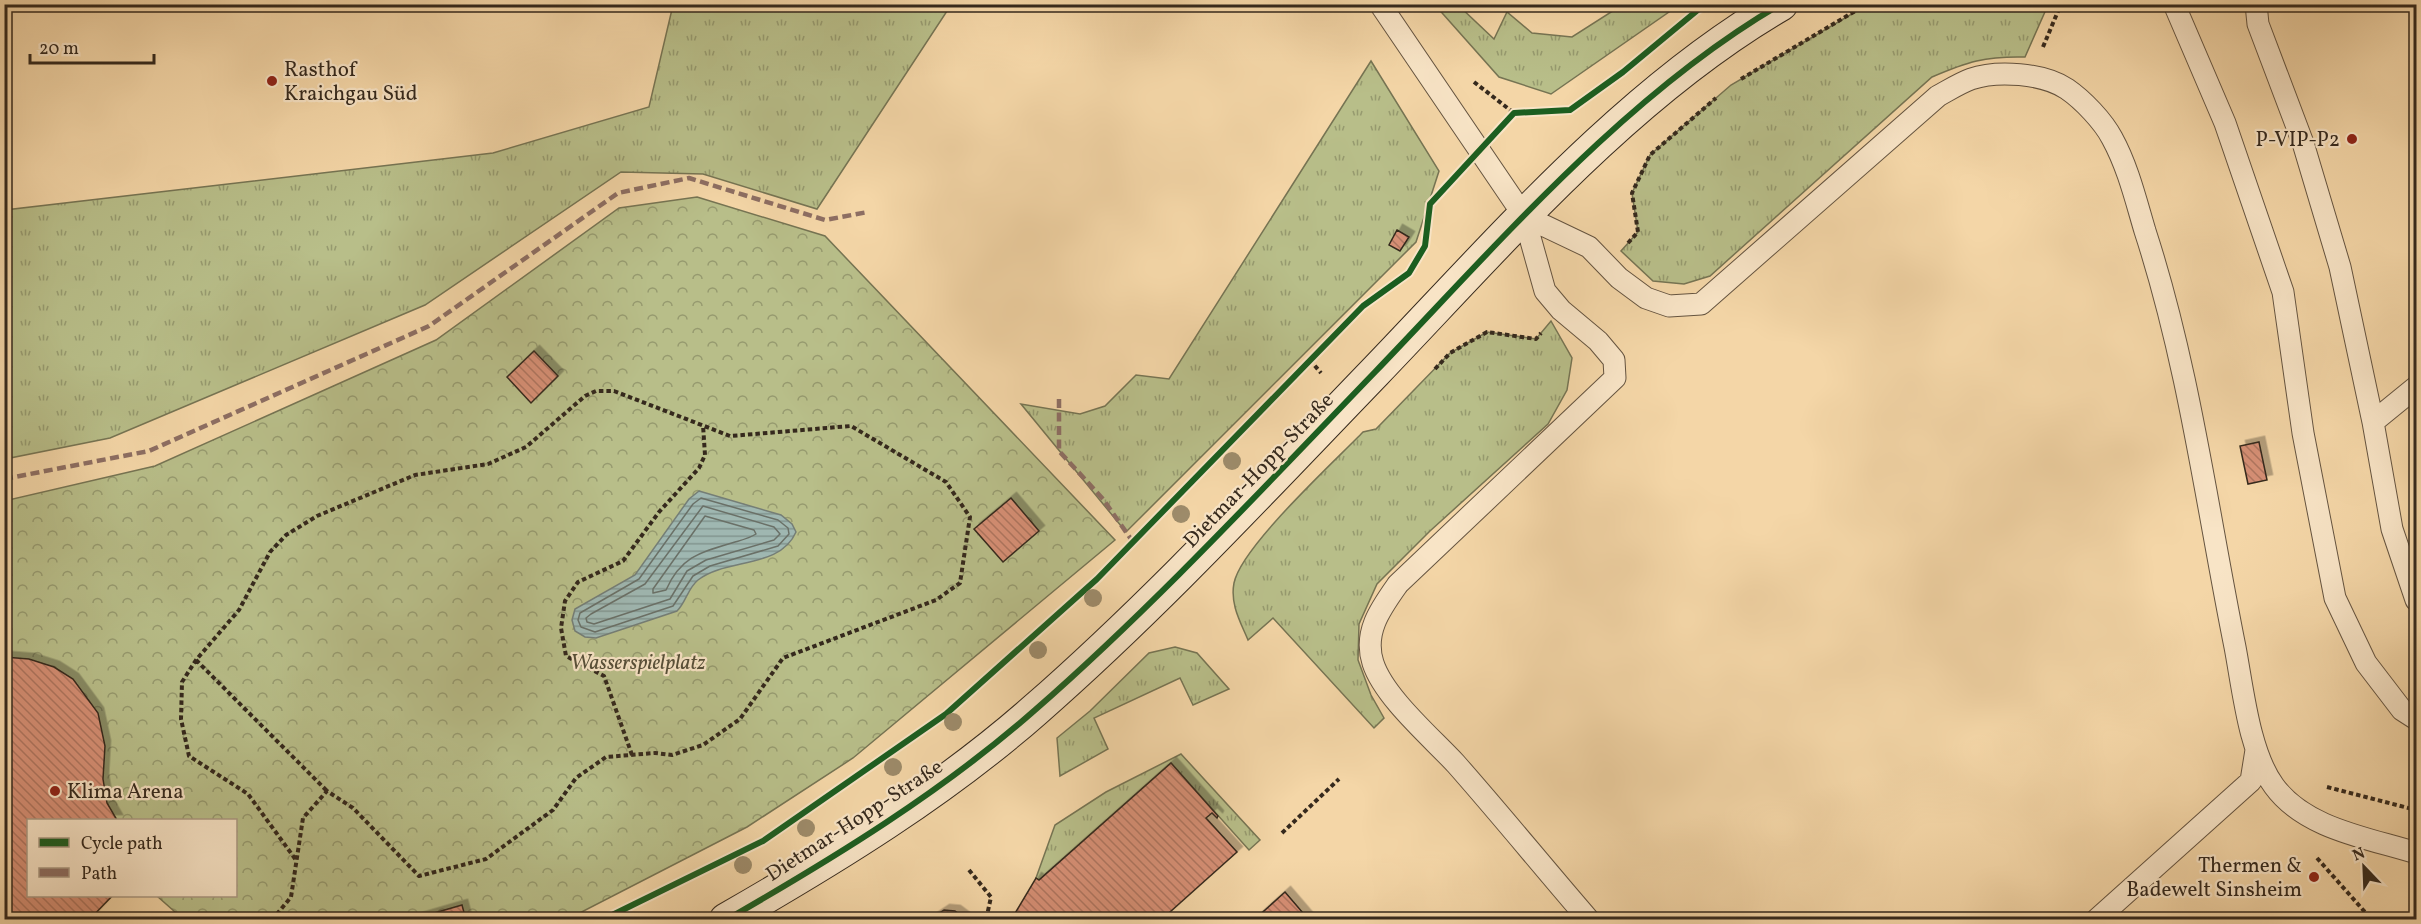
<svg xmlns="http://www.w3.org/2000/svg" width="2421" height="924" font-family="Vollkorn,serif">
	<defs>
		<pattern id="grass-tufts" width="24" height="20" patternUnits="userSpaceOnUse" patternTransform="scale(1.5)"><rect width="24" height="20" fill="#b8be89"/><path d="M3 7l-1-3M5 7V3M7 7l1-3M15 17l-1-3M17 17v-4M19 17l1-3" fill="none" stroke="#969a6f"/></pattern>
		<pattern id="park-crowns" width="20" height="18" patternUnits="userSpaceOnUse" patternTransform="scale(1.5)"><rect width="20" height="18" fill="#b8be89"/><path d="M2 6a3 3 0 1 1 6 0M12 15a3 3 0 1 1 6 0" fill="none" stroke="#969a6f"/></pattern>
		<pattern id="water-rules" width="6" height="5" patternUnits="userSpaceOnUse" patternTransform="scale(1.5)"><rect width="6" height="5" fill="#9fb7b1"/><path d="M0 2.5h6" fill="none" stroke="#82958f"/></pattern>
		<pattern id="building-back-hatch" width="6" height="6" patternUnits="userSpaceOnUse" patternTransform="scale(1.5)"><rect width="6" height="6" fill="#d68f74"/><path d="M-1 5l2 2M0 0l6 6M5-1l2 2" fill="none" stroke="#ae755f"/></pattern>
		<filter id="shadow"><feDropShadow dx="5.5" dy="-5.5" stdDeviation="0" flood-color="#0004"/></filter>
	</defs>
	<rect width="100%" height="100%" fill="#f4d6a7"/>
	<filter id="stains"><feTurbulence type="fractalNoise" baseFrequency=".00333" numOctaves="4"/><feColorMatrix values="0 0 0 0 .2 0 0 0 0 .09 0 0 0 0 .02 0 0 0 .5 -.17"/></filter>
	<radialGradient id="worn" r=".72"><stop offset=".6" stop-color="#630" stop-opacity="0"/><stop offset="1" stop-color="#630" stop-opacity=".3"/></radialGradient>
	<path fill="url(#grass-tufts)" stroke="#767453" stroke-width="1.5" d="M673,5H951L817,209L703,174L621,172L425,305L110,438L5,459V210L493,153L649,107Z
		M1435,5H1458L1494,39L1507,12L1532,33L1572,37L1622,5H1679L1551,94L1499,77Z
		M1867,5H2048L2025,57C1985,56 1967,62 1932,77L1710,276L1684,284L1653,281L1621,251L1638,232L1632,193L1650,155L1731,85Z
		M1371,61L1439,171L1416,242L1126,532L1021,404L1080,414L1105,406L1136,375L1169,379Z
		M1551,321L1572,358L1567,390L1548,424L1430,531L1377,584L1359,624L1358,660L1371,695L1384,718L1374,728L1273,618L1248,640C1240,621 1230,604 1234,583C1241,547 1334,462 1363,432L1376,429L1450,353L1487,332L1536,339Z
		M1175,647L1197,653L1229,689L1193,705L1180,678L1094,718L1108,749L1060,776L1057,738L1090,711L1149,653Z
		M1181,754L1260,840L1249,850L1171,763L1039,880L1036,878L1055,825L1106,792Z"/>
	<path fill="url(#park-crowns)" stroke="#767453" stroke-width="1.5" d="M697,197L825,236L1115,540L853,758L747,827L568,919H183L157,896H236V820H28V896H112L89,919L5,920L4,501L155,466L436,340L619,208Z"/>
	<path fill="url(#water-rules)" stroke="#757e76" stroke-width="1.5" d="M699,491L781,515L792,524L796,532C780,569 726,558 698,580C688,588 686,602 677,611L596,638L585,637L575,631L572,620L575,609L635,575L689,499Z"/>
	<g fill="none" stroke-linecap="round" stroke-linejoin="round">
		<path stroke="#6a7067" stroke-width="1.5" d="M701,498L778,520L788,528L789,534L778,546L710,566L693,576L673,606L595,632L581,627L578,620L580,613L639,579L693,504Z
			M703,506L774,527L780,534L774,540L706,560L687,571L670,599L594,624L587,622L586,618L591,614L645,584Z
			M705,516L754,530L756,534C750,538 742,540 735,542C701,552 681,556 666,590L653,593V589Z"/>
	</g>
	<path fill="url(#building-back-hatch)" stroke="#35291d" stroke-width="1.5" filter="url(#shadow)" d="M1397,230L1409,237L1400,251L1389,245Z
		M534,351L558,376L531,403L507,377Z
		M2259,442L2267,480L2248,484L2240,446Z
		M1011,498L1039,531L1003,562L974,529Z
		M4,657L29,659L54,667L73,679L98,713L105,746L103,779L107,803L117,820H28V896H112L89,920H4Z
		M1171,763L1218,816L1217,818L1212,813L1206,818L1237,852L1161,920H1011L1036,878L1039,880Z
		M1285,892L1309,920H1254Z
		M462,905L466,920H410Z
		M944,910L955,911L967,920H929Z"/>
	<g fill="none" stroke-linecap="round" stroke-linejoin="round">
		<defs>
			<path id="lane" d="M1380,4L1524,216L1545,291L1561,310L1598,341L1614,360L1615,378L1398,584C1381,608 1363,632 1373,663C1384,697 1431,737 1456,764C1501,815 1544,868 1589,920
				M2174,4L2225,123L2283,292L2303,433L2335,598L2366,663L2402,710L2416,719
				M2256,4L2258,24L2303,143L2340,267L2373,422L2416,387
				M1524,216L1589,247L1619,278L1646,298L1669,306L1701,304L1938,96C1949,90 1960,83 1971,79C1997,70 2043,73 2067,89C2083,100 2103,121 2112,138C2128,167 2136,201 2145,231C2189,366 2207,508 2235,647C2243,689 2249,752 2274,786C2305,829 2369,838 2416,853
				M2373,422L2392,529L2416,600
				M2096,920L2251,781L2256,750"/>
			<path id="secondary" d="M726,920C834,858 942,792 1035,710C1155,605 1264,487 1375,372C1498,244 1626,94 1781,4"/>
		</defs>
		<use href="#lane" stroke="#655440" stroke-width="23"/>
		<use href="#secondary" stroke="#35291d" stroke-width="35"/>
		<path stroke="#35291d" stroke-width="4" stroke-dasharray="4.5 3" stroke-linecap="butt" d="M2043,47L2061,4
			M1741,79L1867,4
			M1474,82L1514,113
			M1628,243L1638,232L1632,193L1650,155L1716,98
			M1310,360L1321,373
			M1435,369L1450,353L1487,332L1536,339L1541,333
			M196,660L327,791
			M632,755L604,676L566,656L561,628L565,601L578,582L623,561L659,512L699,468L705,455L703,425
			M2327,787L2416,810
			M1282,833L1339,779
			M2317,858L2372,920
			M969,870L991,897L986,920
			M272,920L291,897L303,818L327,791L353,808L419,876L486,859L553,810L576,778L606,757L655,753L672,755L703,745L740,719L783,658L936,600L960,583L970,517L946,482L851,426L730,436L614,391H596L585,396L526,447L488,464L415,475L317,516L286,535L270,552L239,610L196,660L182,682L181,719L189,756L248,794L296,860"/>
		<use href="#lane" stroke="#f8e4c6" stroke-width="21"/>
		<use href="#secondary" stroke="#f8e4c6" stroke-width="33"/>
		<path stroke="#8d6e63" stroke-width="4.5" stroke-dasharray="9 4.5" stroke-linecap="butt" d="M1059,399V451L1103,499L1133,542
			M4,479L149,451L429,326L618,193L689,178L825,220L868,212"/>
		<defs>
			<path id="cycleway" d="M602,920L763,841L946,714L1097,579L1363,306L1409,273L1425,246L1430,204L1514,113L1570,110L1623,72L1705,4
				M726,920C834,858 942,792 1035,710C1155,605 1264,487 1375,372C1498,244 1626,94 1781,4"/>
		</defs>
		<use href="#cycleway" stroke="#f8e4c6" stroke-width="10"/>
		<use href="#cycleway" stroke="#1b5e20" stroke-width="6"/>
	</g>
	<g fill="#9d8b6a">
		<circle cx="1232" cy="461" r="9"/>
		<circle cx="1181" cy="514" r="9"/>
		<circle cx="1093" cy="598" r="9"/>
		<circle cx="1038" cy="650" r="9"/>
		<circle cx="953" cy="722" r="9"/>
		<circle cx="893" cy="767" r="9"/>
		<circle cx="806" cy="828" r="9"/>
		<circle cx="743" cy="865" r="9"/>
	</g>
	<g fill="#8f2418" stroke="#f8e4c6" stroke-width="2">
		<circle cx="272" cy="81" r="6"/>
		<circle cx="2352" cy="139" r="6"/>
		<circle cx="55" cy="791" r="6"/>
		<circle cx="2314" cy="877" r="6"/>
	</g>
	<g text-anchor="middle" stroke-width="4.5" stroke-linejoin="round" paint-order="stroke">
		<g font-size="21" fill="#35291d" stroke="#f8e4c6" text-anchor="start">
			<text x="284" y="76">Rasthof<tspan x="284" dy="24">Kraichgau Süd</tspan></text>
			<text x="2340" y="146" text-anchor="end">P-VIP-P2</text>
			<text x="67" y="798">Klima Arena</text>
			<text x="2302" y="872" text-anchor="end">Thermen &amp;<tspan x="2302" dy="24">Badewelt Sinsheim</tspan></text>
		</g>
		<g font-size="21" fill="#35291d" stroke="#f8e4c6">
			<text transform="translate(1258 470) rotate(-46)" y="7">Dietmar-Hopp-Straße</text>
			<text transform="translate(854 820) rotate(-33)" y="7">Dietmar-Hopp-Straße</text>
		</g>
		<g font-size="21" font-style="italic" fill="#564e38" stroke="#f8e4c6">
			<text x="638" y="669">Wasserspielplatz</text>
		</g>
	</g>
	<rect width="2421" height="924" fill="none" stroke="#f4d6a7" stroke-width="24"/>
	<rect x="6" y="6" width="2409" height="912" fill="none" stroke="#35291d" stroke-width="3"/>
	<rect x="12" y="12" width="2397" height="900" fill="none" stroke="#35291d" stroke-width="1.5"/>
	<rect x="27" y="819" width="210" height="78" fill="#f8e4c6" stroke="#aa9982" stroke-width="1.5"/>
	<rect x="39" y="838" width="30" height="9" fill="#1b5e20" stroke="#aa9982" stroke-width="1.5"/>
	<text x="81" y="849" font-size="18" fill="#35291d">Cycle path</text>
	<rect x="39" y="868" width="30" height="9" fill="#8d6e63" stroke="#aa9982" stroke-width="1.5"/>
	<text x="81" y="879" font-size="18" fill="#35291d">Path</text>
	<g transform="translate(2364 867) rotate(337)" stroke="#f8e4c6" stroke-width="4.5" paint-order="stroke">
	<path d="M0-4.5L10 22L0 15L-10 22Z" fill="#35291d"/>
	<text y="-9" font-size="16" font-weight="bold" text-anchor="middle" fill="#35291d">N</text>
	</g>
	<path d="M30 54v9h124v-9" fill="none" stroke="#35291d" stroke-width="3"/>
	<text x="39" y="54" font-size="18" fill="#35291d" stroke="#f8e4c6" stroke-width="4.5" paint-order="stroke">20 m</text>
	<rect width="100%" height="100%" filter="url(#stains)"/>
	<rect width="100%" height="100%" fill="url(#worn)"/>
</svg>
